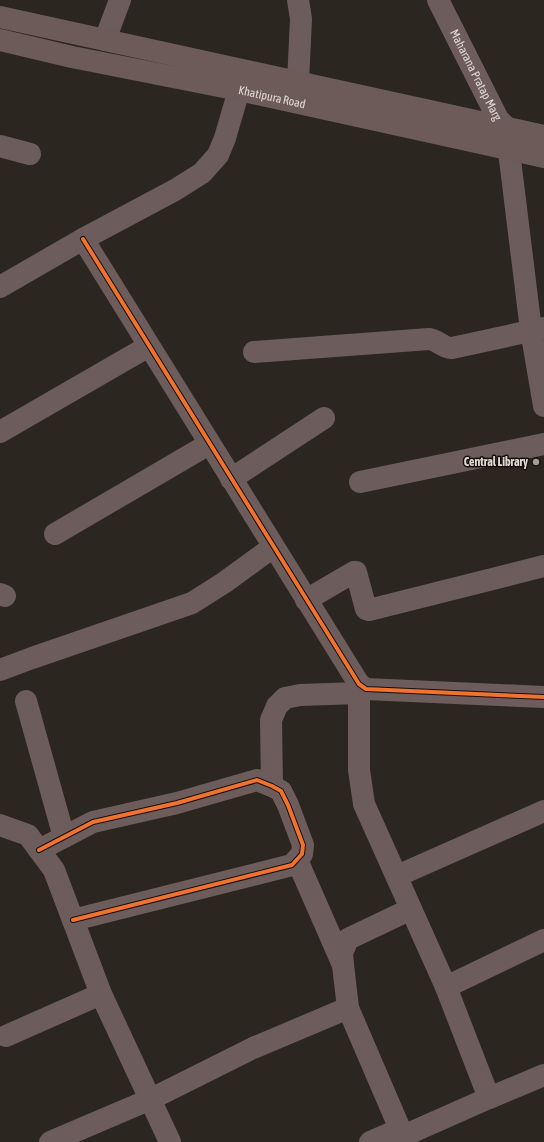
<svg xmlns="http://www.w3.org/2000/svg" width="544" height="1142" font-family="'Asap Condensed',sans-serif">
	<rect width="100%" height="100%" fill="#2c2620"/>
	<g fill="none" stroke-linecap="round" stroke-linejoin="round">
		<g stroke="#6d5c5c" stroke-width="22">
			<path d="M298,0L301,19L298,82"/>
			<path id="s1" d="M438,0L498,119L506,127L531,330L544,406"/>
			<path d="M105,40L120,0"/>
			<path d="M0,146L30,154"/>
			<path d="M83,239L359,684L366,689L544,697"/>
			<path d="M0,287L83,239L175,190L202,173L218,155L225,138L239,90"/>
			<path d="M254,352L429,339C438,340 443,348 452,348L544,328"/>
			<path d="M0,432L149,346"/>
			<path d="M231,479L324,418"/>
			<path d="M360,482L544,444"/>
			<path d="M55,534L209,444"/>
			<path d="M0,594L5,596"/>
			<path d="M306,600L354,572H356L366,609L369,610L544,566"/>
			<path d="M0,670L32,658L192,603L225,582L273,547"/>
			<path d="M359,684V770L364,804L446,987L544,940"/>
			<path d="M26,701L64,837"/>
			<path d="M272,786L271,720L277,706L285,698L300,695L359,693"/>
			<path d="M0,825L28,835L54,870L101,994L170,1142"/>
			<path d="M39,850L93,822L177,803L257,780L272,786L281,791L288,805L303,845L302,854L292,865L73,920"/>
			<path d="M297,860L343,965"/>
			<path d="M397,876L544,811"/>
			<path d="M446,987L489,1098L544,1075"/>
			<path d="M6,1036L101,994"/>
			<path d="M403,1136L348,1008L343,965L342,953L348,939L411,909"/>
			<path d="M50,1142L151,1099L253,1048L348,1008"/>
			<path d="M370,1142L400,1129"/>
			<path d="M405,1142L403,1136L489,1098"/>
		</g>
		<g stroke="#6d5b59" stroke-width="22">
			<path d="M0,17L544,136"/>
			<path id="s2" d="M0,40L72,57L239,90L544,157"/>
		</g>
		<defs>
			<path id="cycleway" d="M83,239L359,684L366,689L544,697
				M39,850L93,822L177,803L257,780L272,786L281,791L288,805L303,845L302,854L292,865L73,920"/>
		</defs>
		<use href="#cycleway" stroke="#150f0a" stroke-width="6"/>
		<use href="#cycleway" stroke="#ef722f" stroke-width="4"/>
	</g>
	<circle fill="#a29a94" stroke="#150f0a" stroke-width="1.5" cx="536" cy="462" r="4"/>
	<g text-anchor="middle" stroke-width="3" stroke-linejoin="round" paint-order="stroke">
		<g font-size="12" fill="#e2d9d2" stroke="#150f0a">
			<text dy="4" stroke="none"><textPath href="#s1" startOffset="84">Maharana Pratap Marg</textPath></text>
			<text dy="4" stroke="none"><textPath href="#s2" startOffset="278">Khatipura Road</textPath></text>
		</g>
		<g font-size="12" font-weight="bold" fill="#e2d9d2" stroke="#150f0a" text-anchor="end">
			<text x="528" y="466">Central Library</text>
		</g>
	</g>
</svg>
